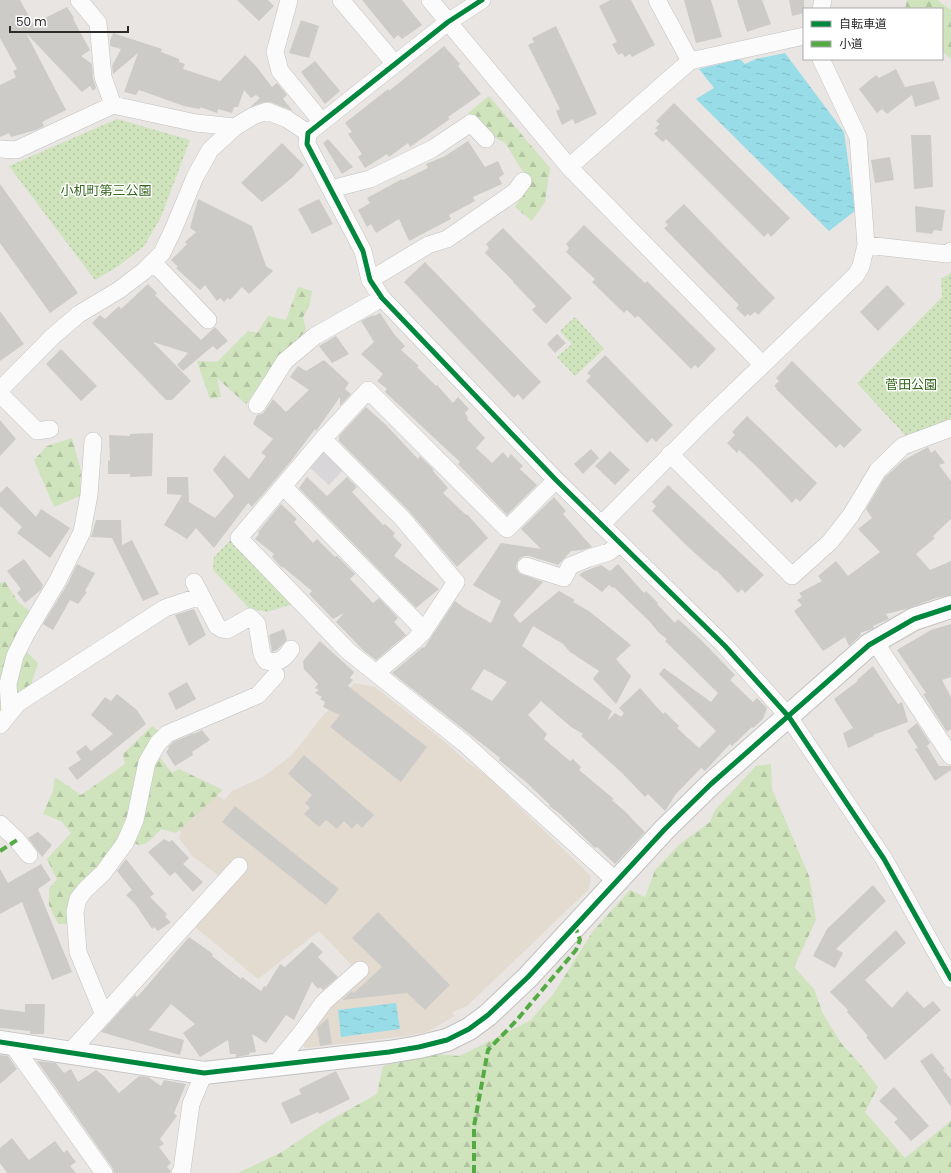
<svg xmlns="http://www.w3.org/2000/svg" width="951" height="1173" font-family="Poppins,'Noto Sans JP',sans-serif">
	<defs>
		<pattern id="forest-firs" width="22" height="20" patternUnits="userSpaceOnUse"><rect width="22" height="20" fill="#cfe3bc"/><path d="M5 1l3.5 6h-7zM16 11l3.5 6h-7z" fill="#b2c3a2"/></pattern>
		<pattern id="park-dots" width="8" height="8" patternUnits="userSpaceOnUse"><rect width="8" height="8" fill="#cfe3bc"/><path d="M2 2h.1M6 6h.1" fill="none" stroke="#b2c3a2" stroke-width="1.8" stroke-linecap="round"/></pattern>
		<pattern id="water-ripples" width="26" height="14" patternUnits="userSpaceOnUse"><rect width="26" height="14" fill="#98dce8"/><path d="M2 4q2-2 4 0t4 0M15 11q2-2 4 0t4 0" fill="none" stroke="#83bdc7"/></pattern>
	</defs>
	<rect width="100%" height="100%" fill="#e8e5e2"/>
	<path fill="#d8d6d9" d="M321,452L328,454L343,470L329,485L309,467Z"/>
	<path fill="#e3dbd0" d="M354,683L375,687L444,741L467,762L487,776L591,876L589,889L467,1006L452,1012L455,1016L427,1032L406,1036L305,1048L303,1043L329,1006L360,974L319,931L258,979L194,926L232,885L192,856L179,838L181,833L178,826L217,795L224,800L232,791L263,777L292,755L321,718Z"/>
	<path fill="url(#forest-firs)" d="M907,0H939L938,1L951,10V59L942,51V9H905Z
		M489,96L550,168L545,202L532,221L515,207L524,193L527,178L505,143L487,133L468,113Z
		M298,287L312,291L309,307L303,317L306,330L296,342L272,367L246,404L217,378L221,397L210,399L197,361L217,362L248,331L257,333L268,316L286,320Z
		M72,438L81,471L80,496L54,507L34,460L47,446Z
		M5,582L19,603L32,613L17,643L38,663L30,688L0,719V583Z
		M152,726L160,732L151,746L172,773L179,769L223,790L176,833L161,829C143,849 144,846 119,841L68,924H58L49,905V889L57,879L47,859L71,833L61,821L43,814L53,791L55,777L81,795L125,764L123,754Z
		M771,764L772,789L809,876L816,920L794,967L814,989L823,1014L841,1043L860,1064L878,1087L865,1112L905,1158L951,1121V1173H238L282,1152L325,1123L377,1094L383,1066L434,1054L460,1056L531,1020L554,993L593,931L630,890L645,897L655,870L680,844L710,822L715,810L756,766Z"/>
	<path fill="url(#park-dots)" d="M117,119L190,140L161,217L144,246L120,265L95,280L9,166Z
		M951,273V422L905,435L857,383L942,297L941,279Z
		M575,317L604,349L575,376L557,357L572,344L560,331Z
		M231,540L292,604L267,612L249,608L213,570L214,557Z"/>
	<path fill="url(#water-ripples)" d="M785,53L844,132L855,211L829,231L696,99L714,88L699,69L740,59L745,64L756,59Z
		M396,1003L400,1029L341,1037L338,1010Z"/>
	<path fill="#cdcbc8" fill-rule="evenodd" d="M0,0H20L33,24L67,7L74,18L73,19L90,50L81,56L92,64L93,78L96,88L93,91L90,86L82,92L26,33L66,110L42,122L44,126L36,130L11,137L9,133L0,137V85L16,77L13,71L17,69L0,38Z
		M237,0H268L274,6L259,21Z
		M362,0H402L422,25L402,39L398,35L394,39Z
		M610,0H631L655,45L632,57L630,54L625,57L622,53L618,55L612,44L617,42L599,6Z
		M684,0H711L722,37L696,43Z
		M737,0H762L771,24L747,32Z
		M789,0H804V13L792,16Z
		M301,20L319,26L309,58L289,53Z
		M556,26L597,114L575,124L573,119L562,125L556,111L560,109L528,45L534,42L532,38Z
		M113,33L162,49L161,52L179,59V62L185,64L183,69L220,81L245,55L256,66L272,87L277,83L278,84L287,95L283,99L293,111L270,102H264L250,107L260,98L256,95L251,98L244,90L238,107H234L232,113L218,109L217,113L200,107V109L184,106L139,90L136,95L124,92L138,53L113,74L112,66L121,49L110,46V41Z
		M444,46L460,64L458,66L481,94L448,117L450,119L410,147L408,143L389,157L387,154L365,168L358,157L362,154L348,134L352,132L345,123L388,89L389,91Z
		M315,61L340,91L325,104L301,72Z
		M896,69L905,87L934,81L940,99L915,107L912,95L887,114L882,109L877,113L859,89L876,75L879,78Z
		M674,103L790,218L771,237L768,233L764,237L666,139L663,142L654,134L658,130L655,128L660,124L656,121Z
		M911,135H931L933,187L914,189Z
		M328,139L353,167L342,174L323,143Z
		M468,141L485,167L498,161L504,174L499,178L502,184L473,197L475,201L449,215L451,219L409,241L399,219L376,233L371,224L367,227L358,210L370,203L367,198L402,179L403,180L428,168L426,164L445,156Z
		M282,143L304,165L293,177L262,202L241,183Z
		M890,157L894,180L875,183L871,160Z
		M0,184L78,293L50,313L0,243Z
		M198,199L252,226L266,266L273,271L249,294L242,287L230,300L228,298L224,302L220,298L217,301L205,285L200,290L176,268L178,267L171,260L187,244L185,242L196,232L190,228Z
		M319,199L333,224L312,234L298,209Z
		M684,204L775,298L758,315L755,312L750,316L748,314L745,317L736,308L739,305L664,228L668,225L665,222Z
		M915,206L945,210L942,231L934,230L932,234L916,232Z
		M584,225L645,283L647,281L716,349L698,368L695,365L691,369L638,316L635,318L627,310L624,313L592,282L595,279L568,254L566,252L569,248L566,244Z
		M503,228L572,298L546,324L532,310L536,306L513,282V281L485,253L489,248L486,244Z
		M425,262L541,382L523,400L518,394L514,398L404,282Z
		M148,284L157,293L155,295L164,304L201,340L215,327L228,341L217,350L213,346L183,371L177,365L188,353L153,342L191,381L172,400H166L92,323L100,315L105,319L119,306L121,309Z
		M887,285L905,304L878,331L860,312Z
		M0,311L24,344L0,361Z
		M380,313L394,334L405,346L401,350L419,366L417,367L436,386L437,385L453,403L458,397L469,409L465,413L468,418L467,419L485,438L476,448L492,463L503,452L508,458L511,454L523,466L520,469L537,485L507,515L458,464L460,462L385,392L387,389L377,381L383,374L361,354L374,342L361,321L373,315L374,316Z
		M557,334L566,343L555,353L547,344Z
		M336,336L349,354L332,363L319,346Z
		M61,349L97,386L81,401L46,364Z
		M605,355L673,425L656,442L652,438L647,443L645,441L586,381L591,376L587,373Z
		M324,360L349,383L345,389L351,394L340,406V397L316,431L315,429L291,461L252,507L248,503L214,548L196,528L187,539L164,525L182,495L167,494V477H188L189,502L215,518L234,496L213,470L224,455L249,479L266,456L261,453L273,439L253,424L257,415L262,414L265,411L273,399L286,412L309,390L290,377L298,366L306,371Z
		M792,361L862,430L844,448L840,444L836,448L776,389L777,388L774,386L779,381L776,378Z
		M366,407L386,425L418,459L420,456L434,470L433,471L448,488L443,493L466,515L467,514L488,538L457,567L409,511L339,441V436Z
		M747,416L817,483L800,502L796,498L792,503L758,468L739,450L737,453L727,443L735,435L732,432Z
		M0,420L16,439L0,456Z
		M153,433L152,476L130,477V474H108V460L110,461L109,435L130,436V434Z
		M928,447L931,453L935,450L945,463L939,465L951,481V519L933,536L935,538L916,554L930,570L951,561V595L936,598L906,609L886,614L889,619L873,626L874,628L872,629L860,633L861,635L849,646L845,637L823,651L794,611L802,605L797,600L802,597L799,593L822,581L818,576L836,561L848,576L880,552L858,529L872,518L866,509L885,477L904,460Z
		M591,449L599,458L583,474L574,464Z
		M610,451L630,470L615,485L595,466Z
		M307,477L327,496L347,477L357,487L352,492L383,525L385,524L395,533L393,536L402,545L394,556L439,589L416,608L299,488Z
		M668,485L764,575L745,593L742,589L738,593L716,570L715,571L686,545L652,511L656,506L652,502Z
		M7,486L36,517L41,509L70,528L50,558L17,533L22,527L0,506V493Z
		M554,497L566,511L563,514L592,547L582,550L571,551L558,565L529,556H524L520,558L517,563L516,568L519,573L543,582L513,615L520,623L559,591L575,600L573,602L589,611L631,645L616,659L631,676L616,704L593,679L599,671L570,652L563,644L533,626L522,646L612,711L607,721L615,713L621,717L624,713L619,708L640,688L663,714L665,712L679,726L677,728L699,748L716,731L659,674L664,668L711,702L718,693L665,641L667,639L659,633L650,622L614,587L613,588L609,585L602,592L579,575L585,571L601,565L610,571L618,564L644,593L646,591L658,603L657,604L675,623L678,619L700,639L735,675L730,680L753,702L757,698L767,708L763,719L753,728L752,727L732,746L730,744L705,771L701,768L676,794L665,811L648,794L645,797L622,773L581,736L583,734L571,727L541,701L528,715L547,734L544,739L570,761L573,759L581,767L579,770L614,799L612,800L630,816V817L645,832L615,864L597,847L595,848L559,813L549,806L550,805L526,782L499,760L500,758L392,673L423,647L424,648L455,601L466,609L491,623L501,601L473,585L501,543L541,549L521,529ZM484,669L507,682L492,701L471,689Z
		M281,504L297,519L294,522L313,543L317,539L335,557L337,556L355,574L350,579L373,603L379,598L398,618L394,622L406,635L376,660L364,651L336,622L344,613L333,619L309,594L312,591L283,567L282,568L272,557L274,554L255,539L259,534L258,532Z
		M96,520H121L122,545L132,540L159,594L143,601L112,538L91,537Z
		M24,559L43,585L41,590L25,603L17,593L21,589L7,571Z
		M77,564L95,573L85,591L87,592L78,604L70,600L53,630L43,624L68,583Z
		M194,609L206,635L189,646L175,615Z
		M951,624V677L942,680L951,697V729L947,732L923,694L926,693L897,650L931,630Z
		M284,629L287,640L277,650L272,652L269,635Z
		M320,641L354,672L350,678L353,680L348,686L427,747L401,782L330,727L340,715L323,707L325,702L320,699L322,697L315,693L319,690L315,688L318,684L304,669L303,661Z
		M873,666L898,704L902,702L908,722L873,735L874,736L848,748L843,733L853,728L834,699L858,681L857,680Z
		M187,682L196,699L176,710L168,693Z
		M117,694L137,710L146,724L77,780L68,768L81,760L76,752L86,745L91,751L113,734L91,715L105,697L111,701Z
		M917,723L930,743L927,746L939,766H951V770L935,781L915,749L918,748L907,731Z
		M202,730L210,740L192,752L193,755L175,766L166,752L169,748L168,747L173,742L194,733V734Z
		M304,755L374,815L362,828L357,823L352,829L344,821L337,829L326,820L319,827L304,814L310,808L305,803L312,795L288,774Z
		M235,806L339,889L326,905L222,822Z
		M38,832L52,845L42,857L28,838Z
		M164,839L169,842L172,840L189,858L183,864L203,882L193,892L175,872L170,876L148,852Z
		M126,859L154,894L150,897L167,914L165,917L171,922L158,931L154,927L152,929L136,905L126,895L132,890L117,871Z
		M41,864L51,880L38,889L72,972L52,980L22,902L0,914V869L8,883Z
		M873,885L886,901L836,949L843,953L835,968L813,956L827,929Z
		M378,912L450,985L425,1010L407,993L342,1000L352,991L354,993L382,967L352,938Z
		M896,930L906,943L865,980L892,1008L907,991L924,1008L933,1001L941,1010L885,1060L866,1037L868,1036L847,1012L848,1010L830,992Z
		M189,937L213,954L212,956L241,979L242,977L261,991L264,986L266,987L280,964L285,967L312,942L323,952L318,957L338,977L323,990L320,987L318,989L312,982L294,1020L286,1015L266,1043L252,1034L256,1052L249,1053V1055L236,1057V1054H230L228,1040L200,1057L183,1033L195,1024L171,1004L149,1030L184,1040L180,1055L101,1032L135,995L137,997L140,994Z
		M25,1004H45L44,1034H30V1031L0,1028V1009L25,1012Z
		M328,1018L332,1044L320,1046L317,1028Z
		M932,1053L945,1069L943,1070L951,1079V1107L920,1061Z
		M0,1055L8,1056L17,1069L0,1084Z
		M37,1061L56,1063L64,1073L71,1069L78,1082L96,1070L104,1076L119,1093L139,1076L148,1077L161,1086L164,1080L186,1084L174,1113L177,1116L160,1139L164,1144L159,1147L171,1163L167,1167L171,1171L170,1173H114L112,1167Z
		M336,1071L350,1099L319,1114L318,1112L291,1124L281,1103L301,1094L299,1089Z
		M894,1087L929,1126L911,1141L894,1122L898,1119L879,1101Z
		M12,1138L29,1160L55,1141L64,1153L67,1150L76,1162L70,1166L76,1173H7L0,1163V1148Z"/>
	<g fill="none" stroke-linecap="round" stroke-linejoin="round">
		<defs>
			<path id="minor" d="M79,0L98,23L103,77L113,105
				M289,0L275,52L280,71L322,122
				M341,0L395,64
				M430,0L569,167L763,365
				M482,0L448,22L308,133L307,144L363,251L370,280L382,298L556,480L725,646L789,717L884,859L951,979
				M657,0L690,61
				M821,9L823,0
				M0,149L16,150L113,105L196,123L235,127
				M569,167L690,61L804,36
				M331,189L370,179L432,149L471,123L486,139
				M866,245L947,254L951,251
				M153,262L208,320
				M370,280L428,245L447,239L515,192L523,181
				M0,390L52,337L79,314L119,290L144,271L162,253L173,230L195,177L210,150L235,127L253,116L267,111L287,119L308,133
				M0,394L37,431L50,429
				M257,405L285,361L315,336L382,298
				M323,439L402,518L456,582L423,632L414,641L376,673
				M670,454L792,576L830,542L851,515L878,470L903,446L951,428
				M556,480L507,529L368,390L323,439L239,538L348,651L464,743L616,881
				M283,486L416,622L423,632
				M601,525L702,423L856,275L861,266L866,245L858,137L821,59
				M526,566L564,578L570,566L589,558L609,552L620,543
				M194,582L217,626L222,629L227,630L250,617L257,624L262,654L266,661C279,663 284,660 291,649
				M875,642L951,756
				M10,713L8,684L15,656L26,634L58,580L82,532L89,495L93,441
				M0,725L18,703L165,608L201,596
				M0,824L17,840L29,855
				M104,1015L78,952L75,912L78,899L86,889L103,873L125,843L135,820L147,762L158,743L167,734L258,695L276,675
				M12,1044L104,1173
				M70,1052L239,866
				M275,1065L299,1036L324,1002L360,970
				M180,1173L182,1170L191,1104L204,1073"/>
			<path id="tertiary" d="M0,1042L204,1073L389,1052L419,1047L447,1040L469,1029L488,1015L528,977L665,829L711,784L869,645L914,619L951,607"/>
		</defs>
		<use href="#minor" stroke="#c2c2c2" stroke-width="18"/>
		<use href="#tertiary" stroke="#c2c2c2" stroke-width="24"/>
		<use href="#minor" stroke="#fcfbfb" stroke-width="17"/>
		<use href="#tertiary" stroke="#fcfbfb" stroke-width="22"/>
		<path stroke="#54ab44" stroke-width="4" stroke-dasharray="8 4" stroke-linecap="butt" d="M0,851L17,840
			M474,1173V1126L488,1050L516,1021L576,950L580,940L575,926"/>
		<defs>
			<path id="cycleway" d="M482,0L448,22L308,133L307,144L363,251L370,280L382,298L556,480L725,646L789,717L884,859L951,979
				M0,1042L204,1073L389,1052L419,1047L447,1040L469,1029L488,1015L528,977L665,829L711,784L869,645L914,619L951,607"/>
		</defs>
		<use href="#cycleway" stroke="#fff" stroke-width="8"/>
		<use href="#cycleway" stroke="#00873e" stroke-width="5"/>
	</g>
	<g text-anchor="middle" stroke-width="3" stroke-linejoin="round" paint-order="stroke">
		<g font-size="13" fill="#34661d" stroke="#fff">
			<text x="106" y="195">小机町第三公園</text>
			<text x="911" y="389">菅田公園</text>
		</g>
	</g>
	<rect x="803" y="8" width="140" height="52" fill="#ffffff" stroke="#aaaaaa"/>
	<rect x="811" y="21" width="20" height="6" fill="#00873e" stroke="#aaaaaa"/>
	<text x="839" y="28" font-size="12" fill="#2b2b2b">自転車道</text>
	<rect x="811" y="41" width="20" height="6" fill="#54ab44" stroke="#aaaaaa"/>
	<text x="839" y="48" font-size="12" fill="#2b2b2b">小道</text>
	<path d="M10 26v6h118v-6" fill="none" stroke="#2b2b2b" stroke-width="2"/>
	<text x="16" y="26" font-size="12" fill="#2b2b2b" stroke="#ffffff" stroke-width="3" paint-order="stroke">50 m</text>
</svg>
